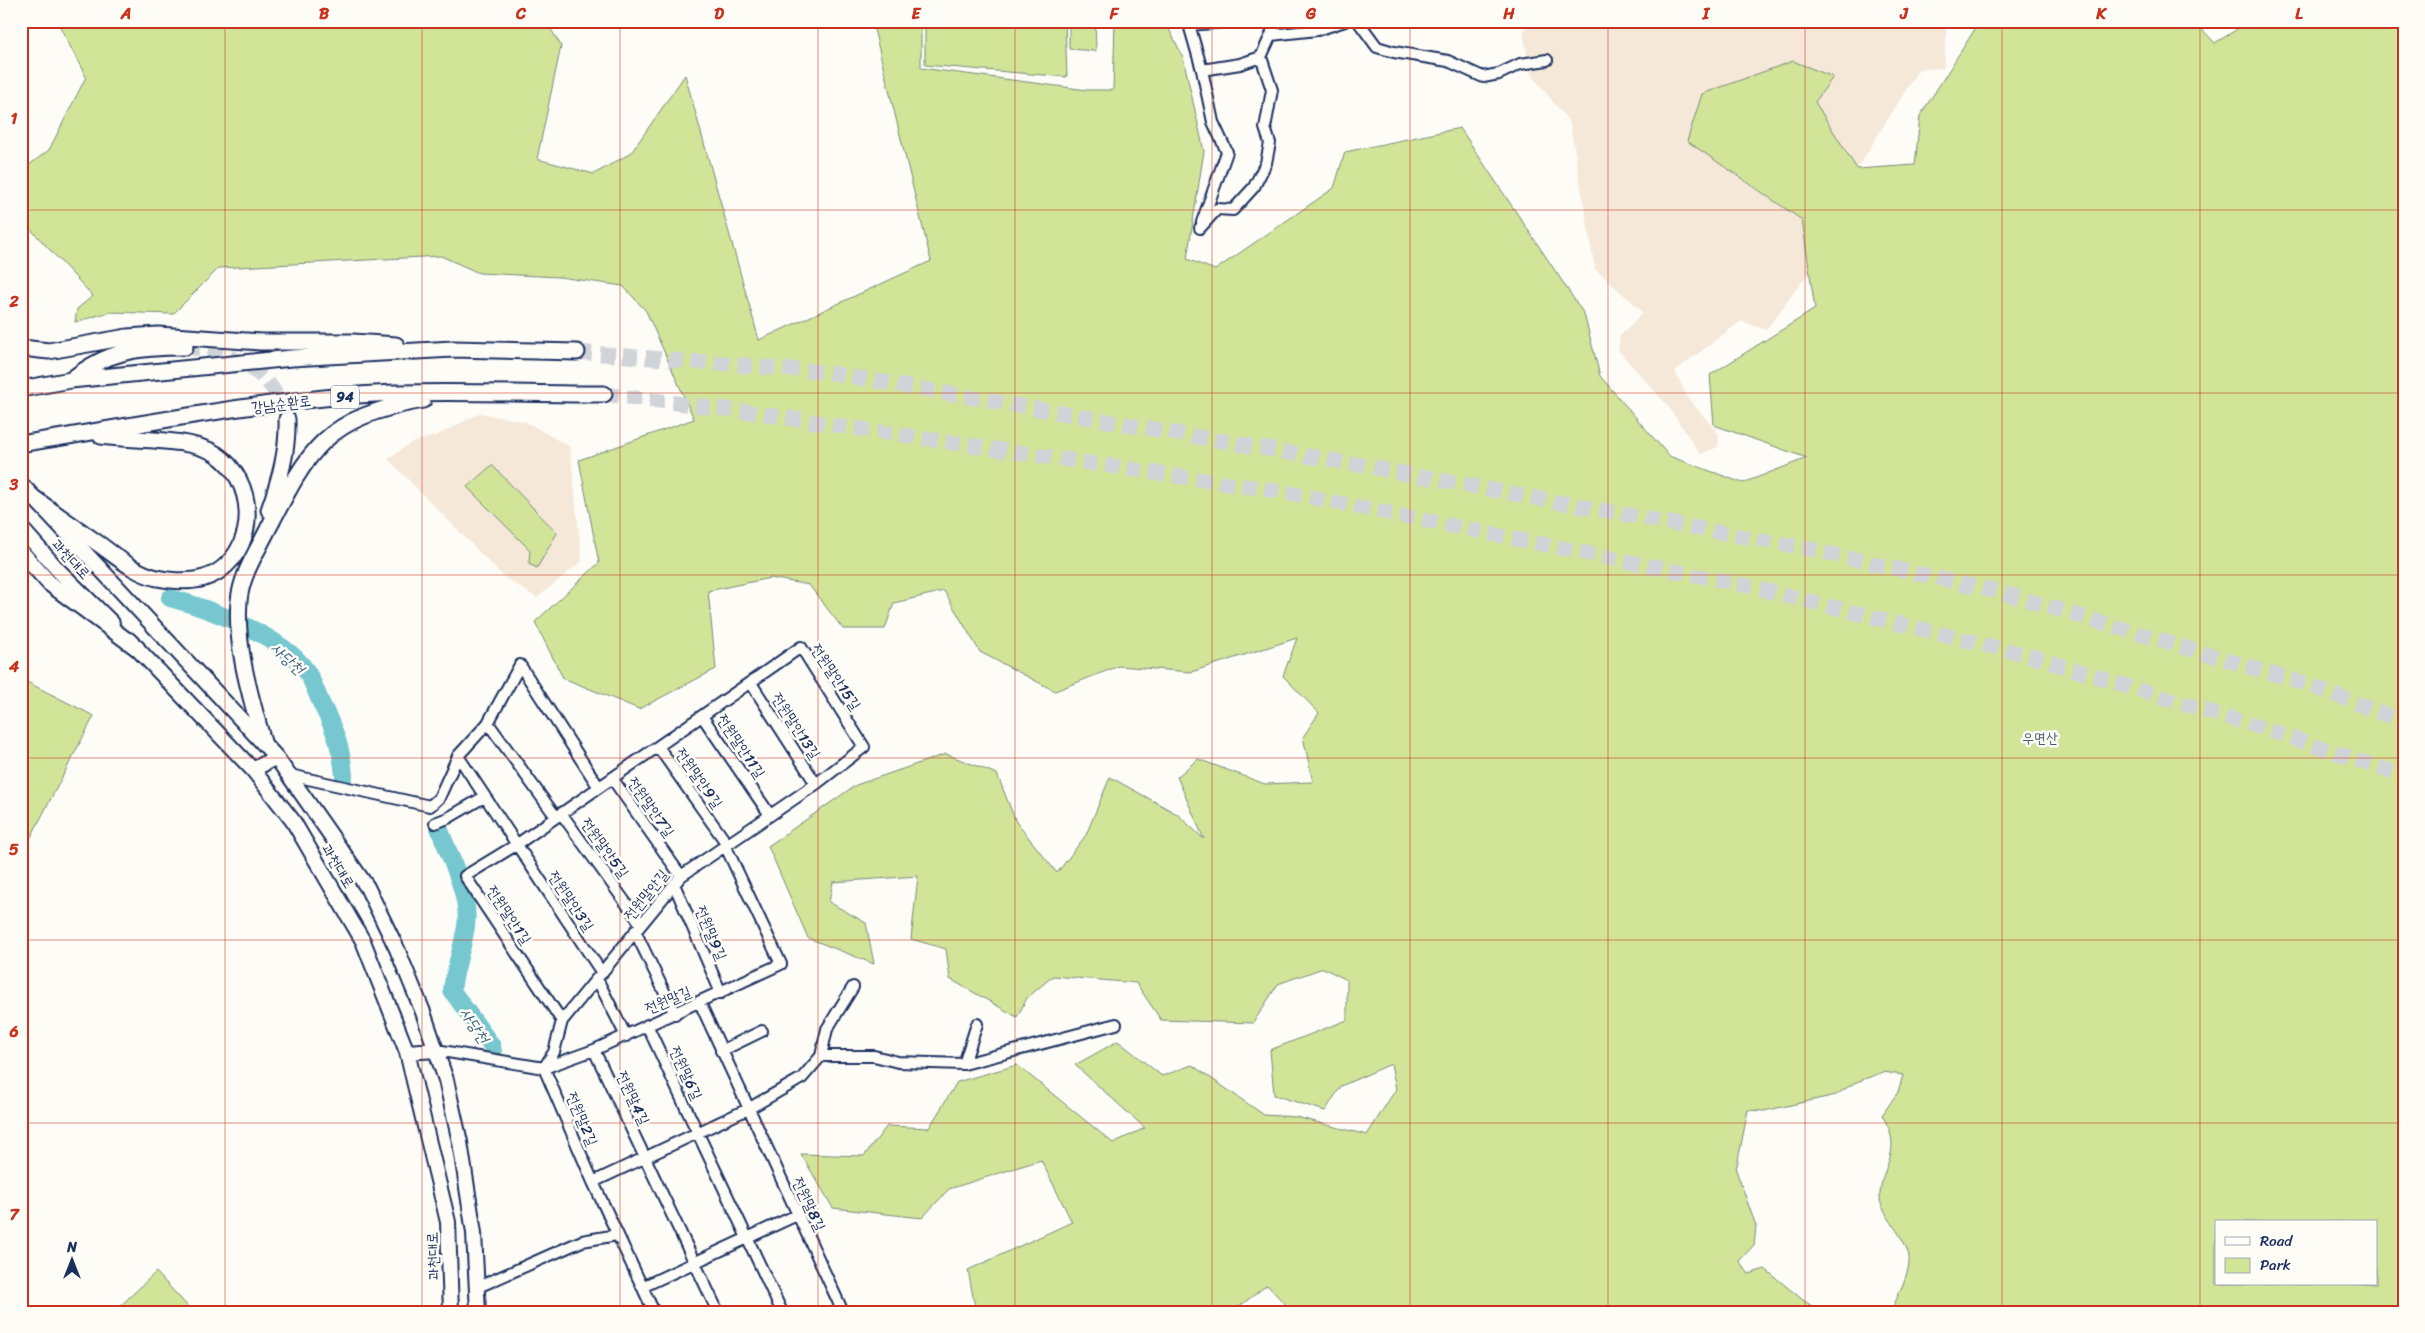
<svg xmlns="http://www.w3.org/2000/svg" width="2425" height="1333" font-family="Sriracha,'Poor Story',sans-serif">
	<rect width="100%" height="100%" fill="#fdfcf7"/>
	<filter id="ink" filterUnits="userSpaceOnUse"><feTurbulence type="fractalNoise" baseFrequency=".02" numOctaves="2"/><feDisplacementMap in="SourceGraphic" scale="10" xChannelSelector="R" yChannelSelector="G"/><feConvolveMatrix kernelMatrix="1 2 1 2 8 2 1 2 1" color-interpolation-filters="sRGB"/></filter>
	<g filter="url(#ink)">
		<path fill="#f5e8d9" d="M1530,21H1947L1944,68L1919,69L1857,169L1815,102L1734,174L1802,220L1809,272L1766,330L1741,321L1675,371L1688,398L1719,434L1718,447L1700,454L1668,406L1618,350L1620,336L1643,312L1595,269L1570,123L1531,74L1523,32Z
			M480,413L526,422L570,447L582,561L537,598L504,577L388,459L411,443L438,435Z"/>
		<path fill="#d2e498" stroke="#768a7b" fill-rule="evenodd" d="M57,21H546L561,46L537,159L594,174L631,153L685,75L759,340L931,261L872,21H921V68L1087,90H1113L1115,21H1165L1183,57L1204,151L1187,259L1215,270L1334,188L1345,152L1460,128L1584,314L1600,376L1669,456L1743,483L1807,458L1714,425L1710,375L1815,309L1802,220L1687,141L1702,94L1793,61L1833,77L1815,102L1857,169L1915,165L1920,116L1980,21H2194L2215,43L2250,21H2404V1312H1891C1896,1299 1911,1271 1909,1257C1907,1239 1881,1213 1880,1199C1879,1164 1906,1154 1882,1115L1898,1092L1903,1075L1883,1072L1854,1083L1836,1095L1764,1111L1748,1110L1736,1170L1756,1226L1754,1245L1739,1261L1749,1274L1765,1269L1803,1300L1821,1312H1274L1287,1306L1267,1285L1232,1312H976L968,1270L1072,1222L1041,1160L949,1189L922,1218L833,1208L801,1154L864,1156L887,1126L929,1128L957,1082L1017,1065L1113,1143L1145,1128L1075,1065L1118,1041L1162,1076L1192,1065L1264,1115L1296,1117L1367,1135L1396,1089L1391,1064L1341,1086L1325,1111L1274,1095L1270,1050L1347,1020V980L1323,968L1278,984L1253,1023L1161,1020L1136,983L1053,976L1027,998L1017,1017L950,979L946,949L911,939L918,876L833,882L829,902L866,923L874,964L808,938L768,846L856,785L946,754L997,774L1016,822L1057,873L1086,835L1110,777L1177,814L1204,839L1177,777L1198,759L1265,784L1313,782L1303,737L1319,713L1283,676L1297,638L1191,672L1119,666L1055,691L980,652L944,591L894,603L885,629H843L809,585L770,578L708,591L716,669L639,709L563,678L535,622L599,563L579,460L694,419L646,311L623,286L559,277L479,273L441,256L219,268L173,314L110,312L75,322L77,309L93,296L21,219V171L49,150L86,77ZM2216,1222H2376V1284H2216Z
			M925,21H1065L1067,77L925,65Z
			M1069,21H1095L1096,51L1069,49Z
			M492,465L557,533L537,568L529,564L530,550L467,487Z
			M21,679L94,716L21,856Z
			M156,1272L193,1312H114Z"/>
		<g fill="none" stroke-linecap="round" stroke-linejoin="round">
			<path stroke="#76c7cf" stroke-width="18" d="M170,598C208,608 282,636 305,669C313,680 317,695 323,707C335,730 342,750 344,776
				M438,825C448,854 471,896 466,926C463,948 454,969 452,991L492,1046L493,1052"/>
			<path stroke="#d0d3d8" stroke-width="15" stroke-dasharray="15 8" stroke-linecap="butt" d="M185,347C230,351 275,371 287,419
				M577,352L825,372L1371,467L1814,550L2003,593L2307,684L2404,722
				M604,394L741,411L1290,493L1743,585L2030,656L2268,730L2404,776"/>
			<defs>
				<path id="minor" d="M1188,21L1202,70L1240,64L1261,57L1271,35L1317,30L1345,21
					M1358,21L1377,47L1394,52L1448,61L1483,77L1499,74L1520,64L1547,60
					M1189,25L1236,21
					M1271,35L1275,21
					M1202,70L1213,122L1227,152L1202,222
					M1200,228L1217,209L1233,210L1254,187L1266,163L1270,143L1265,128L1272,90L1261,57
					M751,683L816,784
					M702,716L770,815
					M488,723L556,817
					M659,748L727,844
					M458,756L602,973
					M290,775L430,806L439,798L458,756L488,723L520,665L598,786
					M612,778L681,876
					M561,813L641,924
					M435,823L448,818L484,797
					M674,884L721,993
					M635,931L675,1014
					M597,979L626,1036
					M700,1003L843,1312
					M647,1025L782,1312
					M436,1050L544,1068L594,1050L781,964L725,845
					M594,1050L718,1312
					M721,1051L762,1031
					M821,1056L827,1029L853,987
					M964,1064L977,1024
					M544,1068L554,1052L562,1021L681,876L816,784L864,747L801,647L516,845L465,876L562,1021
					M544,1068L593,1182L654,1312
					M593,1182L748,1109L802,1078L821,1056H874L898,1062L964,1064L1116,1024
					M478,1287L582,1241L617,1235
					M642,1287L797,1215"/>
				<path id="major" d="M21,484L276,757L367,887L397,949L423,1012L446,1080L460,1142L474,1233L478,1312
					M21,528L59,571L112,623
					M129,640L253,770L293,821L363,941L407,1052L448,1222L451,1312
					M253,770L276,757
					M407,1052L436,1050"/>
				<path id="highway" d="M21,348L49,351L127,337L158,335L261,342H353L396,345
					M71,380C108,350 139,347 185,347
					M21,389L71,380L292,358L453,349L577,352
					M21,444C145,424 270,398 396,393C465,391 535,394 604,394
					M31,496C53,512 76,528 99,544C117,557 135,573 157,578C177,582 202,583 219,571C259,543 255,480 216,454C189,437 134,441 101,436
					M269,510C280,479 288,451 287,419
					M21,552L49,583L137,648
					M263,742C251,697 235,648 239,601C241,576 256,553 267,531C310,447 325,418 423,400"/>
			</defs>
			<use href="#minor" stroke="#1b2f5e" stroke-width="14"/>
			<use href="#major" stroke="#1b2f5e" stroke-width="18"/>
			<use href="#highway" stroke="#1b2f5e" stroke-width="19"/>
			<use href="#minor" stroke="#fdfcf7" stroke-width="10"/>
			<use href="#major" stroke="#fdfcf7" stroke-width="14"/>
			<use href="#highway" stroke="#fdfcf7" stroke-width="15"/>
		</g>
	</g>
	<path fill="none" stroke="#c8321e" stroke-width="1" stroke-opacity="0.55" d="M225,21V1312M422,21V1312M620,21V1312M818,21V1312M1015,21V1312M1212,21V1312M1410,21V1312M1608,21V1312M1805,21V1312M2002,21V1312M2200,21V1312M21,210H2404M21,393H2404M21,575H2404M21,758H2404M21,940H2404M21,1123H2404"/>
	<g text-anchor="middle" stroke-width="5" stroke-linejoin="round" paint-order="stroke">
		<rect fill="#fdfcf7" stroke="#5f6c8c" stroke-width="1" x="331" y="385.5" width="28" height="23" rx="4"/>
		<g font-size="14" font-weight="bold" fill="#1b2f5e">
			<text x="345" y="402">94</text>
		</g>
		<g font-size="15" fill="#1b2f5e" stroke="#fdfcf7">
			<text transform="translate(281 404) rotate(-7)" y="5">강남순환로</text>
			<text transform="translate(71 559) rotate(47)" y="5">과천대로</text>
			<text transform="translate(836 677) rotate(56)" y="5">전원말안15길</text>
			<text transform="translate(796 726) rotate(57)" y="5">전원말안13길</text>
			<text transform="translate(741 746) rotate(56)" y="5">전원말안11길</text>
			<text transform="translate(699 778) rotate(55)" y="5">전원말안9길</text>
			<text transform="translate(651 807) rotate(55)" y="5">전원말안7길</text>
			<text transform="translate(605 848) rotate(54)" y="5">전원말안5길</text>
			<text transform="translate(338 866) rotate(59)" y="5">과천대로</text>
			<text transform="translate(646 895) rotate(-51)" y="5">전원말안길</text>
			<text transform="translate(571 901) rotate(56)" y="5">전원말안3길</text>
			<text transform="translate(509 915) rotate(56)" y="5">전원말안1길</text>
			<text transform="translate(711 933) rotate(67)" y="5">전원말9길</text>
			<text transform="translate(668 1000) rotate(-23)" y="5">전원말길</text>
			<text transform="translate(686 1073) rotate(65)" y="5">전원말6길</text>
			<text transform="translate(633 1098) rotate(65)" y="5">전원말4길</text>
			<text transform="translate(582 1119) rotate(67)" y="5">전원말2길</text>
			<text transform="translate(809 1204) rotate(65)" y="5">전원말8길</text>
			<text transform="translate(433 1256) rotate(-92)" y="5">과천대로</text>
		</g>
		<g font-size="15" fill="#495c6c" stroke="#fdfcf7">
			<text x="2040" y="743">우면산</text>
		</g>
		<g font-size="16" font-style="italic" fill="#365d80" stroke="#fdfcf7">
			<text transform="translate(288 658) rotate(42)" y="6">사당천</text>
			<text transform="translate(475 1025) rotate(56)" y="6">사당천</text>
		</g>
	</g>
	<rect width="2425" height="1333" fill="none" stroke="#fdfcf7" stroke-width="55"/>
	<rect x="2215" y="1220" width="162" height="65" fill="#fdfcf7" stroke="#a3aaba"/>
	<rect x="2225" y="1237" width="25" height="8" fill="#fdfcf7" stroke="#a3aaba"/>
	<text x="2260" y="1246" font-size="15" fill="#1b2f5e">Road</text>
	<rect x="2225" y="1258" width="25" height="15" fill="#d2e498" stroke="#a3aaba"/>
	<text x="2260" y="1270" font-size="15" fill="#1b2f5e">Park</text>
	<g transform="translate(72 1260)" stroke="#fdfcf7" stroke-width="4" paint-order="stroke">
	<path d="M0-4L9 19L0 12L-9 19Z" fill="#1b2f5e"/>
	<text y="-8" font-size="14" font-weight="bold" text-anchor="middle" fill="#1b2f5e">N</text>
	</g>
	<rect x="28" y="28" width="2370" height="1278" fill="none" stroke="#c8321e" stroke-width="2"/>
	<g font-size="16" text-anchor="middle" font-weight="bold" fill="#c8321e">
		<text x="126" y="19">A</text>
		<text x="324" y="19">B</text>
		<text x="521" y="19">C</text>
		<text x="719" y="19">D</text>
		<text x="916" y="19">E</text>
		<text x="1114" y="19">F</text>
		<text x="1311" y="19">G</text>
		<text x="1509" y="19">H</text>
		<text x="1706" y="19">I</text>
		<text x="1904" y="19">J</text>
		<text x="2101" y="19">K</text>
		<text x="2299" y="19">L</text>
		<text x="14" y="124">1</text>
		<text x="14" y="307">2</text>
		<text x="14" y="490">3</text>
		<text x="14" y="672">4</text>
		<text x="14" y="855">5</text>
		<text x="14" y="1037">6</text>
		<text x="14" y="1220">7</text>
	</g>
</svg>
